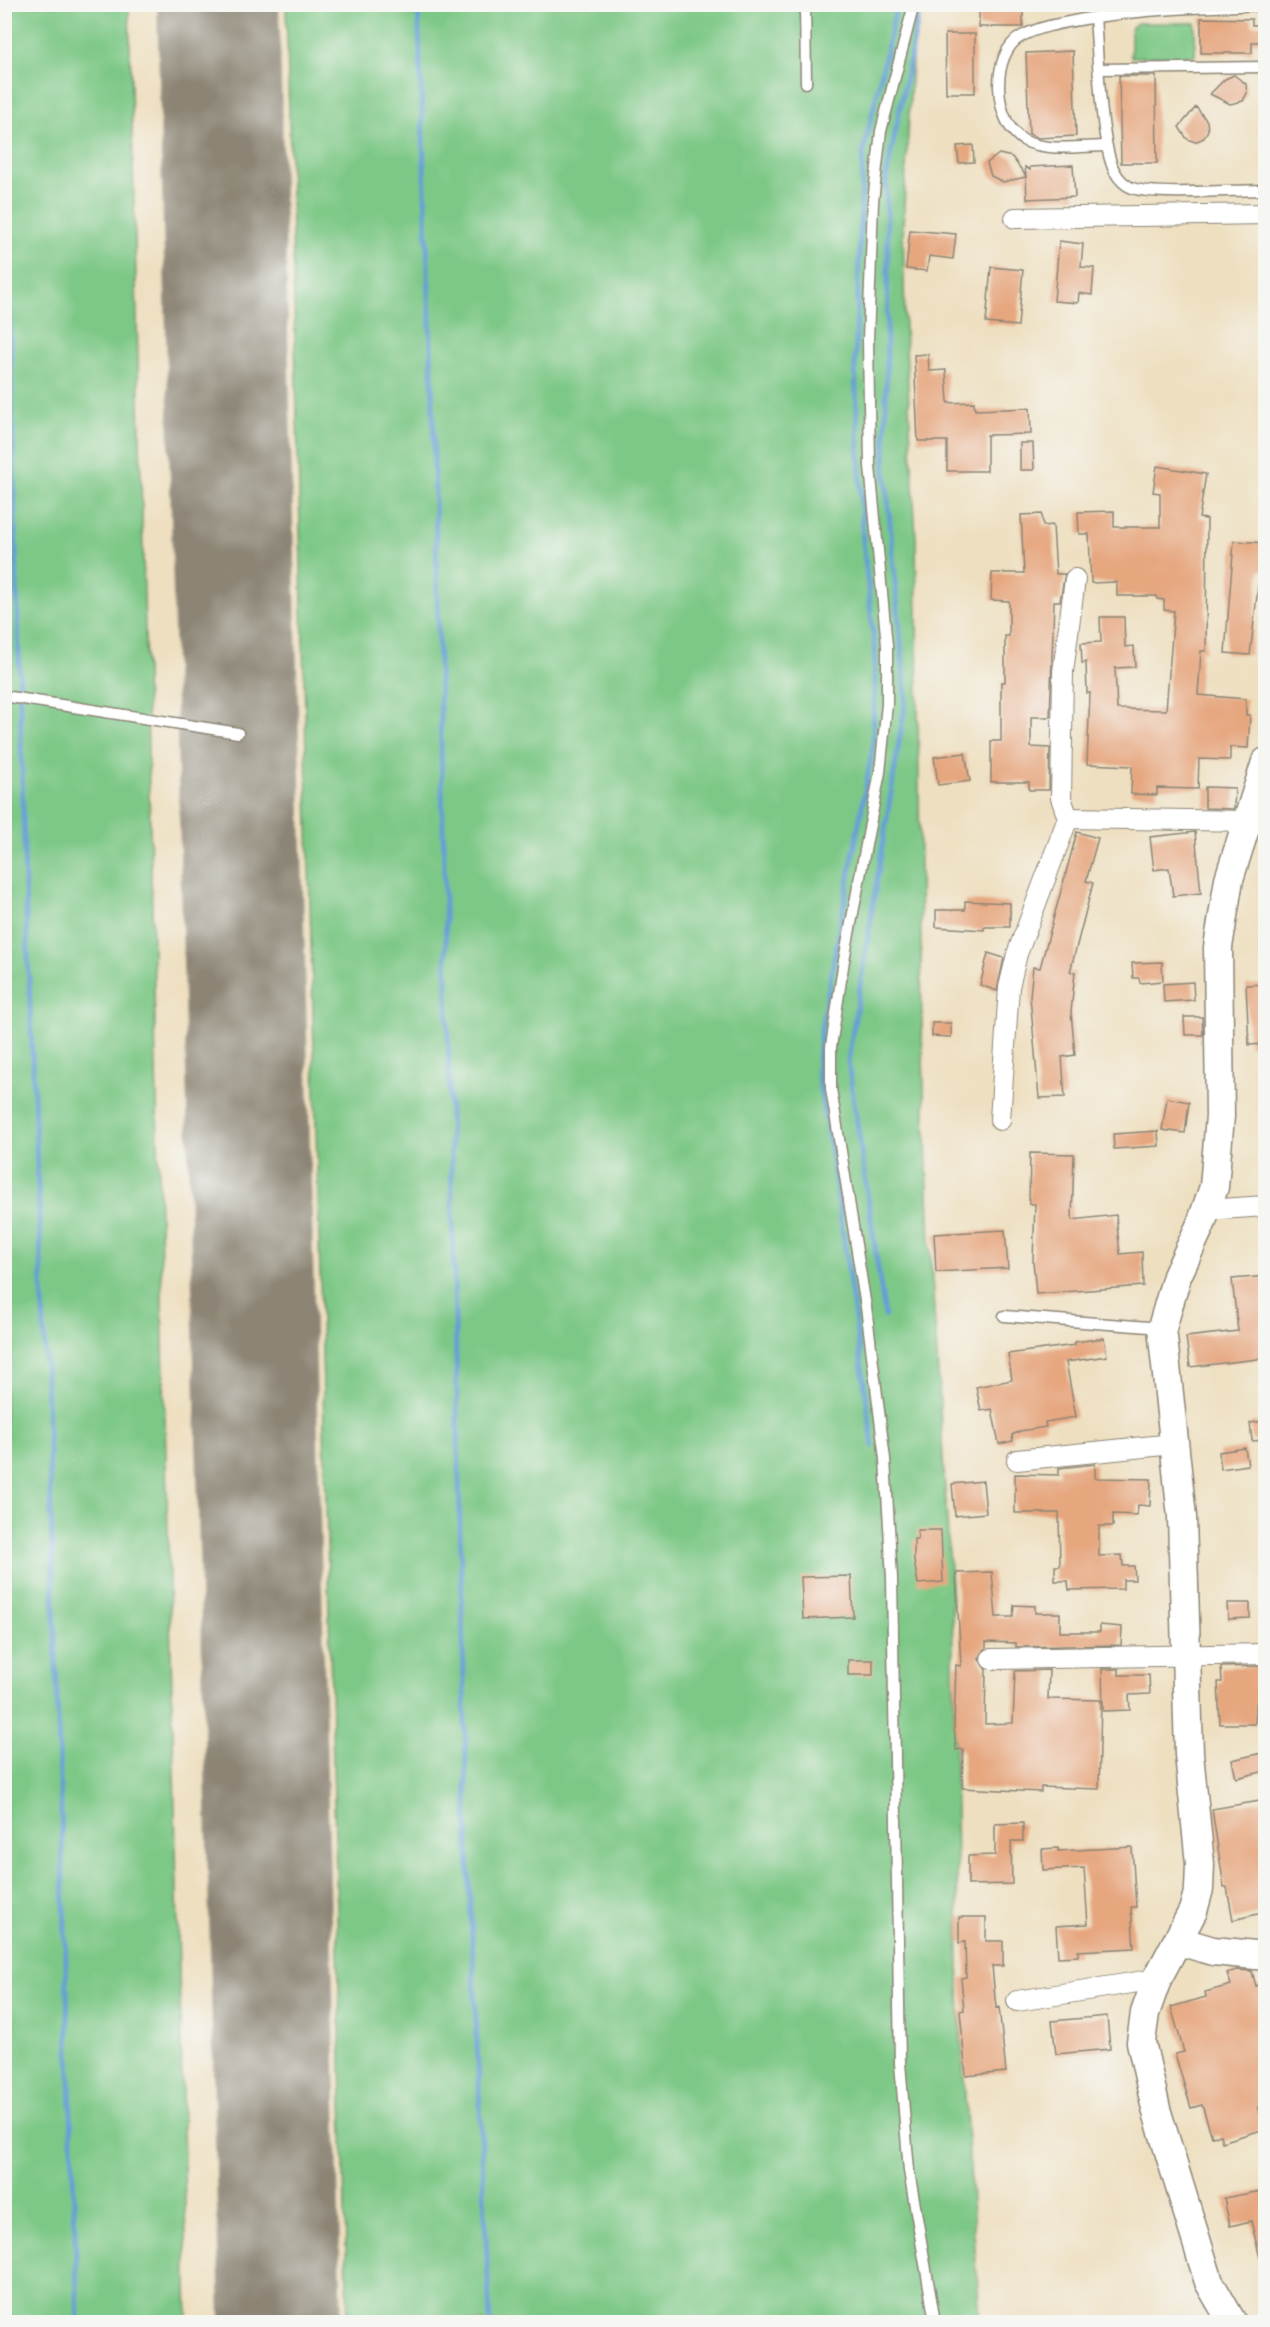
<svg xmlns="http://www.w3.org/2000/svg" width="1270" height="2327" font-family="'Playpen Sans',sans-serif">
	<rect width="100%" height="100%" fill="#f6f6f2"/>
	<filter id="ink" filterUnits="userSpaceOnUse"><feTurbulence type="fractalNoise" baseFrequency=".0167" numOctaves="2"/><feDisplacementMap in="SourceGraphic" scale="12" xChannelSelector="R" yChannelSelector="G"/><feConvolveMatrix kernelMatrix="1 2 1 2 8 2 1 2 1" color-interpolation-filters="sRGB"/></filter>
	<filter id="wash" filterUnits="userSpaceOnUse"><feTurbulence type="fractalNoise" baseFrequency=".008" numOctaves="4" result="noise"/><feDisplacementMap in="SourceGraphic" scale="24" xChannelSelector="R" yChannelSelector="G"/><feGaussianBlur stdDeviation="1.35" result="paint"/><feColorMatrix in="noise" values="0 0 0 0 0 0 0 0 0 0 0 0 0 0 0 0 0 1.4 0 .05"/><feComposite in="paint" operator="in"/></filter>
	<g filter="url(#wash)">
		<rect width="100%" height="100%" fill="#eedfc0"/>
		<path fill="#7dc886" stroke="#547a58" stroke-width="1.5" d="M5,5H129L188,2322H5Z
			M286,5H915L903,225L905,329L916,539L922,1033L930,1244L952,1603L960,2022L980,2322H348Z
			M1137,23H1195V56L1131,57V28Z"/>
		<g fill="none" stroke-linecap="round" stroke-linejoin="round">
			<path stroke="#659fd4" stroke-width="5" d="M418,4L432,375L468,1851L490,2322
				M4,105L25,886L48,1423L78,2322
				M885,1316L848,1061L906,699L885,468L888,263L886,178L921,4
				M873,1446L832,1157L817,1071L821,1029L873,747L875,651L863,541L855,367L863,154L897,4"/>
			<path stroke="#8c8576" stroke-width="122" d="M218,4L281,2322"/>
		</g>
		<g id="blocks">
			<path fill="#e6a67e" d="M979,4H1023V27H979Z
				M1201,18L1252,19V25H1266V42H1252V53H1201Z
				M945,34H975V93H946Z
				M1073,51L1076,136L1038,138L1029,134L1026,53Z
				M1234,75L1246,84L1247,93L1243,101L1230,104L1210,94L1225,79Z
				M1119,76H1156L1157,163H1121Z
				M1196,107L1207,121L1208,130L1204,138L1195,142L1187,139L1179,127Z
				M973,145L974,162L959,163L957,146Z
				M999,154L1012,157L1026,176L1025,167L1030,170V167L1073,165L1075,197L1027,199L1026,177L1003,182L991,176L987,163Z
				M910,230L956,234L953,259L929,256L927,271L906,269Z
				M1059,241L1083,244L1081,267L1094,268L1092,295L1079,293L1078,303L1054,301Z
				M991,267L1023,270L1018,326L986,323Z
				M928,354L929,371L946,370L948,403L974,402L975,410L1030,408L1031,434L987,435V471H947V441H918L914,355Z
				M1020,443H1033L1034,470H1020Z
				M1157,466L1206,474L1199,518L1207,519L1206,651H1201L1198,695L1246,699V715H1250L1248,748L1230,747V760L1199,759L1198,789L1157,788V795L1131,794L1132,766L1087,764L1090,693H1087L1086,662L1082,663L1081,643L1101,642L1100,617H1124L1125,647L1134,646L1135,667L1115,668L1117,709L1166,710L1174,611L1164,610V600L1157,599V596H1117V582L1091,583L1089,534H1079L1078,512L1114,511V527H1160V493L1153,492Z
				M1042,514L1043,526L1053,525L1056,574H1065L1060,601H1054L1050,717H1031V747L1050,748L1049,790H1029V782H991V741H1001V682H1005V636H1009V601L991,600L992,573H1024L1021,515Z
				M1234,541L1266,543V571L1260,570L1250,655L1225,653Z
				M965,753L970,781L938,785L934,757Z
				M1205,787L1235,788L1234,809L1205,808Z
				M1077,832L1098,838L1086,881L1093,883L1070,972H1075L1071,1012L1075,1055L1062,1057L1065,1097L1039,1098L1030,996L1033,967L1040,968Z
				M1195,832L1201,893L1173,896L1169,868L1154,870L1150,837Z
				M965,901L1010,903V927H984V930L936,927V910H965Z
				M988,953L1004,958L997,991L980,985Z
				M1162,962L1163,981L1140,983L1139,978H1133L1132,963Z
				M1193,982L1194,1000L1164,1002L1163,984Z
				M1266,984V1044L1249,1045L1246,985Z
				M1184,1017H1202L1203,1035H1185Z
				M932,1023H951V1037L932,1036Z
				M1167,1098L1189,1102L1185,1133L1162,1130Z
				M1158,1131L1159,1146L1114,1149L1113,1134Z
				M1030,1153L1074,1154L1072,1220L1116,1215L1120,1254L1142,1252L1143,1286L1036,1294L1033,1261L1035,1204H1029Z
				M1005,1230L1008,1268L936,1272L934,1234Z
				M1266,1276V1314H1263L1266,1358L1190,1367L1186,1337L1238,1331L1232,1279Z
				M1104,1338L1107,1356L1066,1362L1076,1417L1045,1422L1046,1427L1020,1431L1012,1435L1013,1441L999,1444L992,1409L981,1411L976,1387L1012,1380L1008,1354L1075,1345V1342Z
				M1266,1421V1440L1252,1441L1250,1423Z
				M1245,1448L1248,1465L1221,1469L1219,1452Z
				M1095,1464V1478L1151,1479L1150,1506L1138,1505L1137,1515L1113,1514V1526H1099V1556L1122,1555L1123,1566H1134L1135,1580H1123V1589L1069,1590L1068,1581H1055V1566H1060L1059,1513H1015V1474L1059,1475V1468Z
				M983,1481L986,1513L955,1516L952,1484Z
				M917,1530H941L943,1582L918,1584L914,1561V1539H918Z
				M992,1572L996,1617H1013L1014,1605L1035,1606V1613H1060V1632H1100V1625L1122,1627L1121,1645L1016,1647V1643L986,1642V1648L979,1659L986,1670L985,1724L1013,1723L1015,1671L1049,1670L1048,1699L1101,1700L1099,1789L1041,1787V1792L962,1788L963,1749L956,1750L954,1725L956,1665L961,1666L956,1573Z
				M851,1576L853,1617L803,1619L801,1577Z
				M1227,1603H1250V1618L1228,1619Z
				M848,1660H873V1675H848Z
				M1266,1666V1701L1256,1703L1255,1724H1220L1218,1682H1222L1221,1667Z
				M1102,1669H1119V1675H1149L1150,1694L1129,1695L1130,1710L1103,1711Z
				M1262,1753L1266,1771L1236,1778L1232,1760Z
				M1266,1800V1912L1233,1920L1227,1887H1224L1212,1809Z
				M1023,1823V1841H1011L1012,1884L968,1885V1856L995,1855V1824Z
				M1132,1847L1136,1907H1131L1134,1948L1078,1951V1956L1058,1957L1056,1926L1088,1924L1084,1868L1043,1870L1042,1849L1058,1848V1851Z
				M959,1917H986V1941H1003V1966H992L996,2008L999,2007L1006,2072L966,2076L960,2011L964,2010L961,1978L966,1977L965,1942L959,1943Z
				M1237,1970L1252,1971L1256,1986L1266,1983V2105L1258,2107L1265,2129L1222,2142L1220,2135L1212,2137L1202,2105L1191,2108L1175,2054L1184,2052L1171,2007L1206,1997L1205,1992L1231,1985L1227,1973Z
				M1107,2016L1110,2049L1056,2054L1052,2021Z
				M1266,2190V2257L1260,2258L1251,2221L1230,2226L1224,2198Z"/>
		</g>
	</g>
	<g filter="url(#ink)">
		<use href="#blocks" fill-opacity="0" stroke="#8c8576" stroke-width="1.5"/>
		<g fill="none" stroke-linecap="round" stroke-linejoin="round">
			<defs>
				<path id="lane" d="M805,4L806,83
					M914,4L881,131L873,202L868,340L870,466L887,646V704L880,772L844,960L831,1047V1089L866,1307L885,1459L892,1578L900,2063L909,2171L935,2322
					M1095,17C1098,53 1100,145 1115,172C1119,179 1125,185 1132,188C1154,196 1237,190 1266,190
					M1100,69L1266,67
					M1107,146C1083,146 1048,152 1025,141C993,125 989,53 1022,36C1041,26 1063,23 1084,19C1144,9 1204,7 1266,5
					M4,696L238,733
					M1004,1316L1162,1328"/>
				<path id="street" d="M1015,218L1266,214
					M1068,818L1248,821
					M1000,1120L1009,987L1017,954L1068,818L1061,798L1063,672L1075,579
					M1206,1210L1266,1206
					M1017,1460L1173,1444
					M991,1659L1266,1654
					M1017,2001L1157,1979"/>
				<path id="secondary" d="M1179,1941L1213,1951L1266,1956
					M1232,2322L1209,2282L1156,2109L1141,2042L1145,2013L1157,1979L1193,1911L1199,1889L1200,1864L1189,1754L1182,1517L1162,1328L1177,1276L1201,1224L1214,1187L1220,1116L1218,947L1229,879L1266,762"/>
			</defs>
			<use href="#lane" stroke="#8c8576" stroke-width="13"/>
			<use href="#street" stroke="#8c8576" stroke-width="22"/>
			<use href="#secondary" stroke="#8c8576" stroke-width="31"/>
			<use href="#lane" stroke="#fff" stroke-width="10"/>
			<use href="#street" stroke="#fff" stroke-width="20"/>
			<use href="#secondary" stroke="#fff" stroke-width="28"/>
		</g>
	</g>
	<rect width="1270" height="2327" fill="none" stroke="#f6f6f2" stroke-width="24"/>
</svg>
